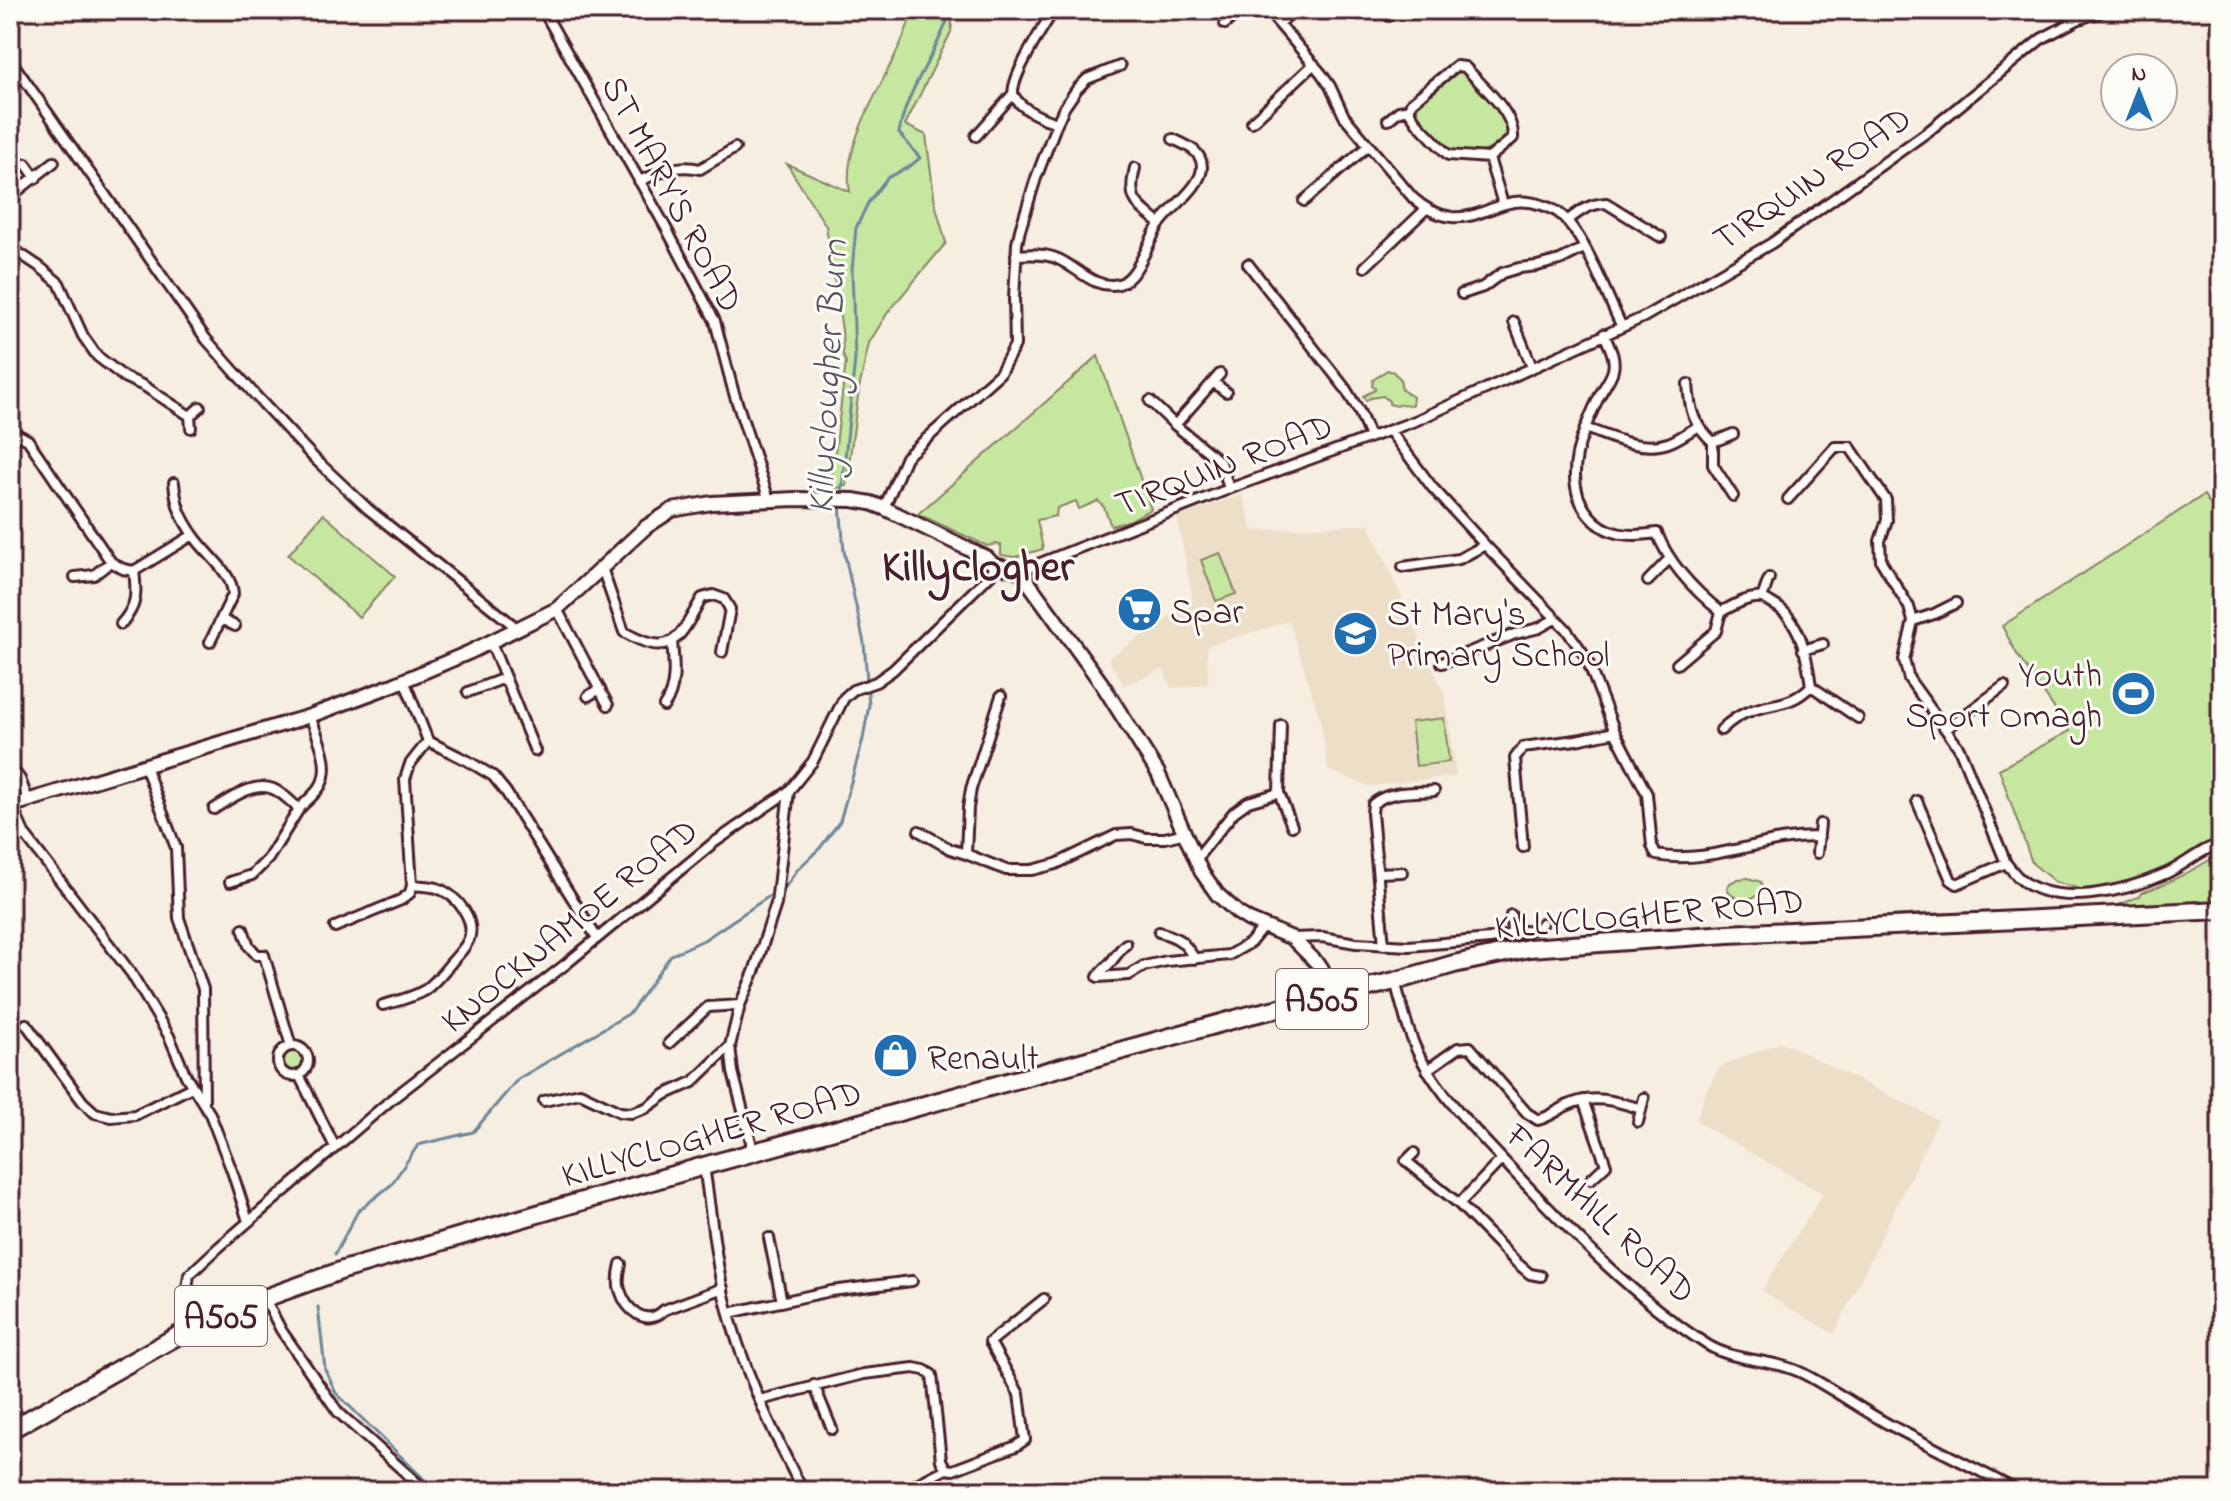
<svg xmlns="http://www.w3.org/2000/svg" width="2231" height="1501" font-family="'Indie Flower',sans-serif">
	<rect width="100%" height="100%" fill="#f5eee1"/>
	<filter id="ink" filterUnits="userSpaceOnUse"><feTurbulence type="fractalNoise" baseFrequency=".0125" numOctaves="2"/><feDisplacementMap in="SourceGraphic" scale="16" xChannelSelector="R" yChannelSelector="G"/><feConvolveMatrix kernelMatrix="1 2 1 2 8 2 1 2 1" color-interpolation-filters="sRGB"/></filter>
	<g filter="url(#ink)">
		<path fill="#ecdec7" d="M1242,495L1253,531L1369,524L1445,696L1456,776L1368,786L1328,770L1320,718L1289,621L1207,646L1208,684L1171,688L1164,669L1124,685L1108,659L1193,600L1177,517Z
			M1782,1042L1938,1120L1834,1334L1761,1291L1823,1194L1696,1121L1705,1094L1720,1066Z"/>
		<path fill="#c6e7a0" stroke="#888366" stroke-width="2" d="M914,10H953L951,32L905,125L926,135L935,203L946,243L888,312L869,343L859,389L846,486L828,490L836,445L846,362L843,356L842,330L826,226L787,164L850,192C841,148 879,91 897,51C904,38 908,23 914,10Z
			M1463,71L1505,118C1515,144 1481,157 1459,153C1441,149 1428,126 1417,113L1418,105L1454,73Z
			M1098,356L1151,509L1131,520L1111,526L1104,507L1098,501L1079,509L1076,501L1057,508L1056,516L1037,520L1043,549L1015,557L1001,555V545L996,544L987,546L918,514Z
			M1387,370L1394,372L1395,374L1400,378L1402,390L1413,397L1412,405L1400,404L1397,406L1389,404V401L1383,396L1370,398L1366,401L1363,396L1375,390V388L1372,386L1373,380Z
			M2204,495L2221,521V843H2212L2153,874L2104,887L2080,889L2055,882L2032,863L1999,769L2070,731L2018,656L2002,626Z
			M323,514L395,576L359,617L288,555Z
			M1220,553L1236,594L1216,601L1201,560Z
			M1444,718L1449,762L1416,766L1411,722Z
			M2216,856H2221V902L1732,926L1922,914L2114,907L2140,896L2141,893C2168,884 2192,871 2216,856Z
			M1748,878L1761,882L1764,891C1753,900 1734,905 1727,888L1730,883L1738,879Z
			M283 1061a10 10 0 1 1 20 0a10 10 0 1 1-20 0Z"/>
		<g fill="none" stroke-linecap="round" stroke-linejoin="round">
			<path stroke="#6d889a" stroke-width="3" d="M841,498L855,359L852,270L856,228L868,203L887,178L909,167L920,158L899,133C906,88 938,53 951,10
				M335,1254L358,1211L391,1185L418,1145L473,1132L518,1079L630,1013L671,955L704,940L768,897L784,889L797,870L820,848L840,821L863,739L869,705L864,643L844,551L840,505
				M318,1307L325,1369L336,1393L427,1482V1490"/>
			<defs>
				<path id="street" d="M543,10L665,226L715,321L733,390L769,500
					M1054,10C1045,24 1007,83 1014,96C1022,110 1043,119 1057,123
					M1267,10L1321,73L1330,86L1344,116L1413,198C1424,208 1437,215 1452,217C1486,220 1502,192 1542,205C1552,208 1562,214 1568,222C1590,248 1606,295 1622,327
					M1383,10L1389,16
					M1225,24L1240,10
					M1279,24L1294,10
					M10,59L206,339L256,396L314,458L368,509L518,629
					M1388,120L1399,111L1410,109
					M1252,122L1314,64
					M976,136L1013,94
					M1489,158L1448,155L1418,124L1409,111L1411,103L1456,66L1465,67C1482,86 1515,113 1513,138L1489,158L1503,204
					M26,164L36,178
					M1135,168C1127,201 1136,203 1160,224
					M639,181C660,173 677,163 700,169L735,148
					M10,197L54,162
					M1304,201L1369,145
					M1567,221C1580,211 1589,204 1606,203L1661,237
					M10,247L40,267L59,283L83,336L97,356L124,377L144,386L190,416L191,428
					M1016,255C1029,254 1046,253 1058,259C1078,268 1095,290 1119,284C1138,279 1148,241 1159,225C1170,208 1202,187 1202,167C1202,151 1186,145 1173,139
					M1248,264L1345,388L1359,411L1370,437
					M1365,267L1426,209
					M1462,294L1483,287L1502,273L1519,268L1537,266L1560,260L1584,248
					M1514,322L1532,367
					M1604,334C1609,346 1616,357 1613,370C1611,379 1603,388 1599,397C1582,432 1560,480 1589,515C1607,537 1631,537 1657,533C1669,564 1695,591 1721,612L1716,631L1677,664
					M1213,382L1226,392
					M1688,384C1690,412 1693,423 1713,442V465L1733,496
					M1150,401L1175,425L1217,459L1222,465L1229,489
					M190,416L200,407
					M1175,425L1220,374
					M1585,428C1610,437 1641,452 1668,443C1678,440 1688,432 1697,427
					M1390,431L1432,487L1485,545L1566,629L1586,657L1615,732L1647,794L1652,846L1656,855C1697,863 1741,847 1781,840C1793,838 1806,837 1819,837
					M10,433H15L28,440L111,562L123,569L134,571L193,535
					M1713,442L1733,434
					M174,483C176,505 181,518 194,536C206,554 232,572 233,594L210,642
					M1788,499L1835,447H1850L1886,500L1887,520L1880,541L1881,561L1909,607L1913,621L1904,660L1909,679L1959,748L2006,863C2010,868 2014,873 2018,877C2054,910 2127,891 2167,873C2185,865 2202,848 2221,844
					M884,508L906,457L1000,373L1015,345L1014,298L1017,244L1020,230L1036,178L1057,123L1064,108L1077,89L1087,79L1120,66
					M1403,567L1459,559L1485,545
					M602,568L624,632C673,660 679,638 702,598L713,595L724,599L730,609L722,652
					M1020,571L1234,487L1415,421L1644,317L1772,243L1930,130L2041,39L2077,20L2106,10
					M75,577L94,575L111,562
					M1648,581L1670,558
					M1762,598L1769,578
					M557,609L608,705
					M1721,612C1732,606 1748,596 1762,598C1766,599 1769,602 1773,604C1801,619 1807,657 1811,686L1858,718
					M221,619L235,626
					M1913,621L1934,614L1956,603
					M121,624C137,606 137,595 134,571
					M491,643L535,751
					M1803,650L1823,644
					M1442,663L1515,634L1539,628L1555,619
					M468,692L505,678
					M588,696L600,689
					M1001,696L971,789L968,808L966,854L1006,870H1032L1056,864L1116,835L1132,834L1146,838H1165L1185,833
					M664,706C677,688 674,663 672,642
					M1281,725L1279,793L1292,826
					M1946,729L2004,686
					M1721,730C1730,721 1740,714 1753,710C1777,702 1791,706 1811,686
					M428,741L468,761L493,776L506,792L597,938
					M10,766L20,779L28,800
					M145,766L176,848L179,918L203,989L204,1103
					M1917,801L1951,880L1957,884L2006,863
					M12,806L25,835L131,973L169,1036L186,1076L210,1114L232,1171L248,1221
					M214,809C230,799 254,781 273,789C283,793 291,802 299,809C306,801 316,794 321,785C332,764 317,736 310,716
					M919,831L950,849L966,854
					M1523,847L1515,758L1523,747L1576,740L1615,732
					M1817,853L1820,824
					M1196,859L1234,812L1248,802L1279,793
					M1378,873L1402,872
					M230,882L252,875L268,859L299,809
					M1511,915L1512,934
					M335,927L401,900L410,893L412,885L405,779L410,764L428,741L404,680
					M243,929L249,946L257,955H264L291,1046
					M1159,932C1180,938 1183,941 1195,959
					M1293,938L1322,937L1356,943L1409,946L1490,939L1538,928L1542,923
					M1126,944C1120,949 1119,952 1114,958C1109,966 1102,969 1098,977L1129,975L1144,966L1167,961L1229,955L1250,943L1264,926
					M1384,945L1372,813L1373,804C1389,790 1413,793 1434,791
					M1395,981C1402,1006 1408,1034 1420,1057C1444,1101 1482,1137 1516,1174C1574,1235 1634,1298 1706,1344C1736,1363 1773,1358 1804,1374C1833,1389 1859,1408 1888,1424C1931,1447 1975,1468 2018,1491
					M383,1005C397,1001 412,998 425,990C435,983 443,972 451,963C457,956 463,950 467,943C479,922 457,895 437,888C430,886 420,886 412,885
					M26,1024L83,1102L95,1113L111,1117L135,1115L192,1087
					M669,1043L708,1007L740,1005
					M278 1061a15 15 0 1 1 30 0a15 15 0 1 1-30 0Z
					M1427,1070L1458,1048L1470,1047L1527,1113L1538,1120C1549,1117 1557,1111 1566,1106C1591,1093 1617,1101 1641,1109
					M299,1075L335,1147
					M1583,1100L1606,1165L1591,1179
					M544,1101L580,1093L620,1112L631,1113L646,1108L666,1094L693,1082L730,1046
					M1638,1122L1644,1098
					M1414,1153L1406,1161L1459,1204
					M751,1154V1142L733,1072L730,1046L740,1005L754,972L776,904L789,791
					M1502,1159L1459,1204L1517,1263L1530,1274L1541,1276
					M704,1167C711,1209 714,1253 724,1295C740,1363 771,1429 803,1491
					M769,1238L782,1302
					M621,1264C619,1272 617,1281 620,1290C626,1310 646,1328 664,1310L723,1288
					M265,1299L281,1330L338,1412L426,1491
					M729,1313L831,1291L912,1281
					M198,1326L186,1296L189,1275L219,1247L392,1099L566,964L712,844L789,791L813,761L844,698L853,690L876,682L893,670L991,574L994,565
					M814,1385L832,1429
					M760,1400L864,1374L914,1368L924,1370L932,1375L941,1460L946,1469L953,1470L1016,1446L1025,1440L1019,1394L990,1342L1044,1299
					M903,1491L946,1469"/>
				<path id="secondary" d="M10,806L310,716L393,685L470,652L557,609L646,527L672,510L712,503L795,499L853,500L871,503L884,508L987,558L994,565L1020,571L1102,684L1158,773L1201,871L1217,894L1238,913L1249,920L1292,938L1321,967L1335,995"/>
				<path id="highway" d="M10,1430L188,1330L265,1298L343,1270L704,1166L1250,1015L1395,981L1454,964L1529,948L1728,934L2221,910"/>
			</defs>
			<use href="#street" stroke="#4a1f2b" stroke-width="14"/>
			<use href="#secondary" stroke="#4a1f2b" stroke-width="18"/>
			<use href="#highway" stroke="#4a1f2b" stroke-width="22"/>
			<use href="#street" stroke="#fdfcf7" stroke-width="8"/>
			<use href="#secondary" stroke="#fdfcf7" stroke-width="12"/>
			<use href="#highway" stroke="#fdfcf7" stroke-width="16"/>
		</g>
	</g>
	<defs>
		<symbol id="supermarket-disc" viewBox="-11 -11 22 22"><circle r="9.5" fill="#1f6fb2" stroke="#fdfcf7"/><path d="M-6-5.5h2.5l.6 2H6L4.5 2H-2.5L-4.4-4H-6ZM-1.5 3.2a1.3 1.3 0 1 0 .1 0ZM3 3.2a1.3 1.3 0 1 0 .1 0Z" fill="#fff"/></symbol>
		<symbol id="school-disc" viewBox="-11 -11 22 22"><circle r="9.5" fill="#1f6fb2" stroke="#fdfcf7"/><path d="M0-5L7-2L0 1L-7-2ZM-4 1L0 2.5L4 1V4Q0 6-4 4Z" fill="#fff"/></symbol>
		<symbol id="stadium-disc" viewBox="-11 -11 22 22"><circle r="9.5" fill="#1f6fb2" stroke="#fdfcf7"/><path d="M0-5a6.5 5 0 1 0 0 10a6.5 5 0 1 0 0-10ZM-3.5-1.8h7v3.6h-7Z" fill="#fff"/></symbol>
		<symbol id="shop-disc" viewBox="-11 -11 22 22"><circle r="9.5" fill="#1f6fb2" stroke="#fdfcf7"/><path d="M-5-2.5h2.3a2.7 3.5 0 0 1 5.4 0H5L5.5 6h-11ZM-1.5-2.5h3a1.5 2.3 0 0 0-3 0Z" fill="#fff"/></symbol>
	</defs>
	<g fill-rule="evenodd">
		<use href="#supermarket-disc" x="1114" y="584" width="51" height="51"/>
		<use href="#school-disc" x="1330" y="608" width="51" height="51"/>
		<use href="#stadium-disc" x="2108" y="668" width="51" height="51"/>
		<use href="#shop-disc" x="870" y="1030" width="51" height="51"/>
	</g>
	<g text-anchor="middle" stroke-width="6" stroke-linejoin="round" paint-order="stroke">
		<g fill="#fdfcf7" stroke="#806168" stroke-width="2">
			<rect x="1276" y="969" width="92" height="60" rx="6"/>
			<rect x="175" y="1286" width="92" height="60" rx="6"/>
		</g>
		<g font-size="34" font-weight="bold" fill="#4a1f2b">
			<text x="1322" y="1011">A505</text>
			<text x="221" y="1328">A505</text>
		</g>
		<g font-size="36" fill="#4a1f2b" stroke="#fdfcf7">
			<text transform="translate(1811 177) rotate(-34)" y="13">TIRQUIN ROAD</text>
			<text transform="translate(674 193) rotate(62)" y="13">ST MARY'S ROAD</text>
			<text transform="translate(1223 463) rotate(-21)" y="13">TIRQUIN ROAD</text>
			<text transform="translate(1649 912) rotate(-5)" y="13">KILLYCLOGHER ROAD</text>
			<text transform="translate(568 924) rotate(-39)" y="13">KNOCKNAMOE ROAD</text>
			<text transform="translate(711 1132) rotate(-16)" y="13">KILLYCLOGHER ROAD</text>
			<text transform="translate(1602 1212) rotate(43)" y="13">FARMHILL ROAD</text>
		</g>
		<g font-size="36" fill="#4a1f2b" stroke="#fdfcf7" text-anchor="start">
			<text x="1170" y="623">Spar</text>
			<text x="1387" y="625">St Mary's<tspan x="1387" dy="41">Primary School</tspan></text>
			<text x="2102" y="686" text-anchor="end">Youth<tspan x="2102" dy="41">Sport Omagh</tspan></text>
			<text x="927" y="1069">Renault</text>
		</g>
		<g font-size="38" font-style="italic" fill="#5b5462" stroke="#fdfcf7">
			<text transform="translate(826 377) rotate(-87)" y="13">Killyclougher Burn</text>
		</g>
		<g font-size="44" font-weight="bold" fill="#4a1f2b" stroke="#fdfcf7">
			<text x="978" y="580">Killyclogher</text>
		</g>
	</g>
	<rect width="2231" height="1501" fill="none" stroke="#fdfcf7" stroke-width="40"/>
	<rect x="20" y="20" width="2191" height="1461" fill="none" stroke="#4a1f2b" stroke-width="3" filter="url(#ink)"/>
	<g transform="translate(2139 92)"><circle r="38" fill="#fdfcf7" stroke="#b5a4a5" stroke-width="2"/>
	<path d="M0-6L14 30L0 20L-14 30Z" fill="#1f6fb2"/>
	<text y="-12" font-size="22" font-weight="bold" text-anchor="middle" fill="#4a1f2b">N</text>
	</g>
</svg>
